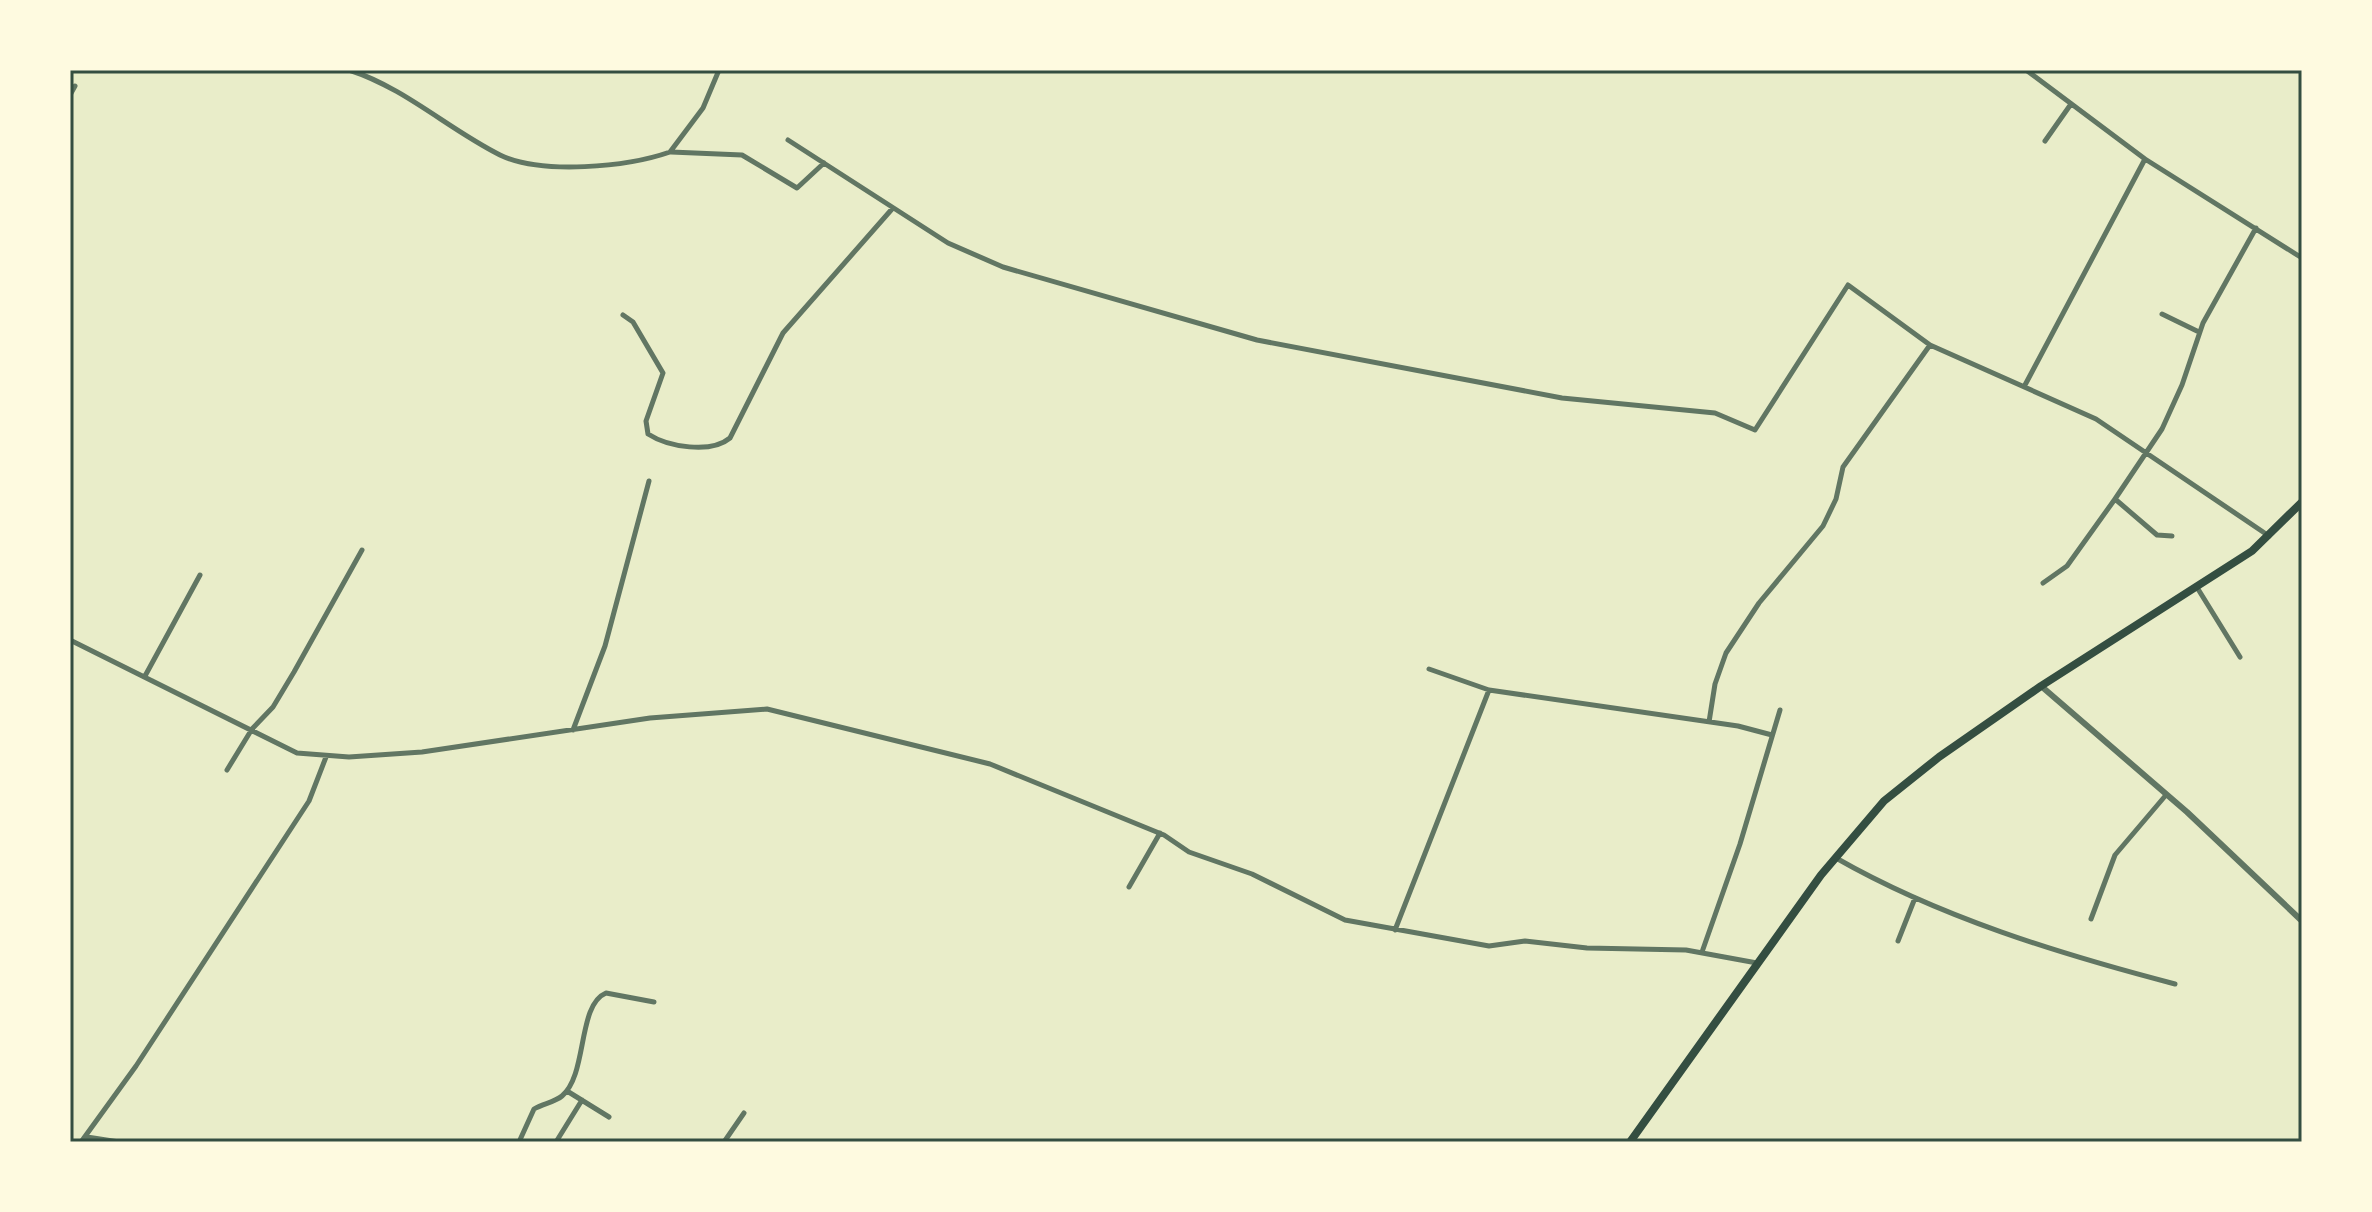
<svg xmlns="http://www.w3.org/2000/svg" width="2372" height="1212" font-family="'Source Sans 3',sans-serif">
	<rect width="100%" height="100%" fill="#e9edc9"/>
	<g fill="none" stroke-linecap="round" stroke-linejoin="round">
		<path stroke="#617663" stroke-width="5" d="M349,70C405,88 448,129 500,155C542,175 627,167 670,152L703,108L719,70
			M2026,70L2145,159
			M70,95L75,86
			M788,140L948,243L1003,267L1257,340L1562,398L1715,413L1755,430L1848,285L1930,345L2096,419L2269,536
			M2045,141L2071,104
			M671,152L742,155L797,188L824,163
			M2162,314L2199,332
			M623,315L633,322L663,373L646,421L648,434C668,447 711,454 730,438L783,333L892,209
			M2025,385L2145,159L2302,258
			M2172,536L2157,535L2115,499L2162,429L2182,385L2203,323L2256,228
			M2043,583L2067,566L2115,499
			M2198,589L2240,657
			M70,640L297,753L349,757L422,752L650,718L767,709L990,764L1164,835L1189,852L1252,874L1345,920L1489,946L1525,941L1587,948L1686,950L1757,963
			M1429,669L1489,690L1738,726L1772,735
			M145,676L200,575
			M1709,722L1715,684L1726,653L1759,603L1823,526L1836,499L1843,467L1930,345
			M573,730L605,646L649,481
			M227,770L252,729L273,707L294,672L362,550
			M1836,858C1939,917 2060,954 2175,984
			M1129,887L1160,833
			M2091,919L2115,855L2166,795
			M1395,930L1489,690
			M1898,941L1915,898
			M1702,952L1740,844L1780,710
			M567,1091L609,1117
			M87,1137L119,1142
			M81,1142L136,1066L309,801L326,757
			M519,1142L534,1109C542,1104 555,1102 562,1096C588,1074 577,1005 606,993L654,1002
			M556,1142L582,1100
			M724,1142L744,1113"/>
		<path stroke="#617663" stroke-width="6" d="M2041,686L2187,812L2302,921"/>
		<path stroke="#344e41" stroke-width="8" d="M1630,1142L1821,875L1884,801L1939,757L2041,686L2252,551L2302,502"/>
	</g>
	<rect width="2372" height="1212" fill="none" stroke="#fefae0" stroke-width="144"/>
	<rect x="72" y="72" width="2228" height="1068" fill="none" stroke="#344e41" stroke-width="3"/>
</svg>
